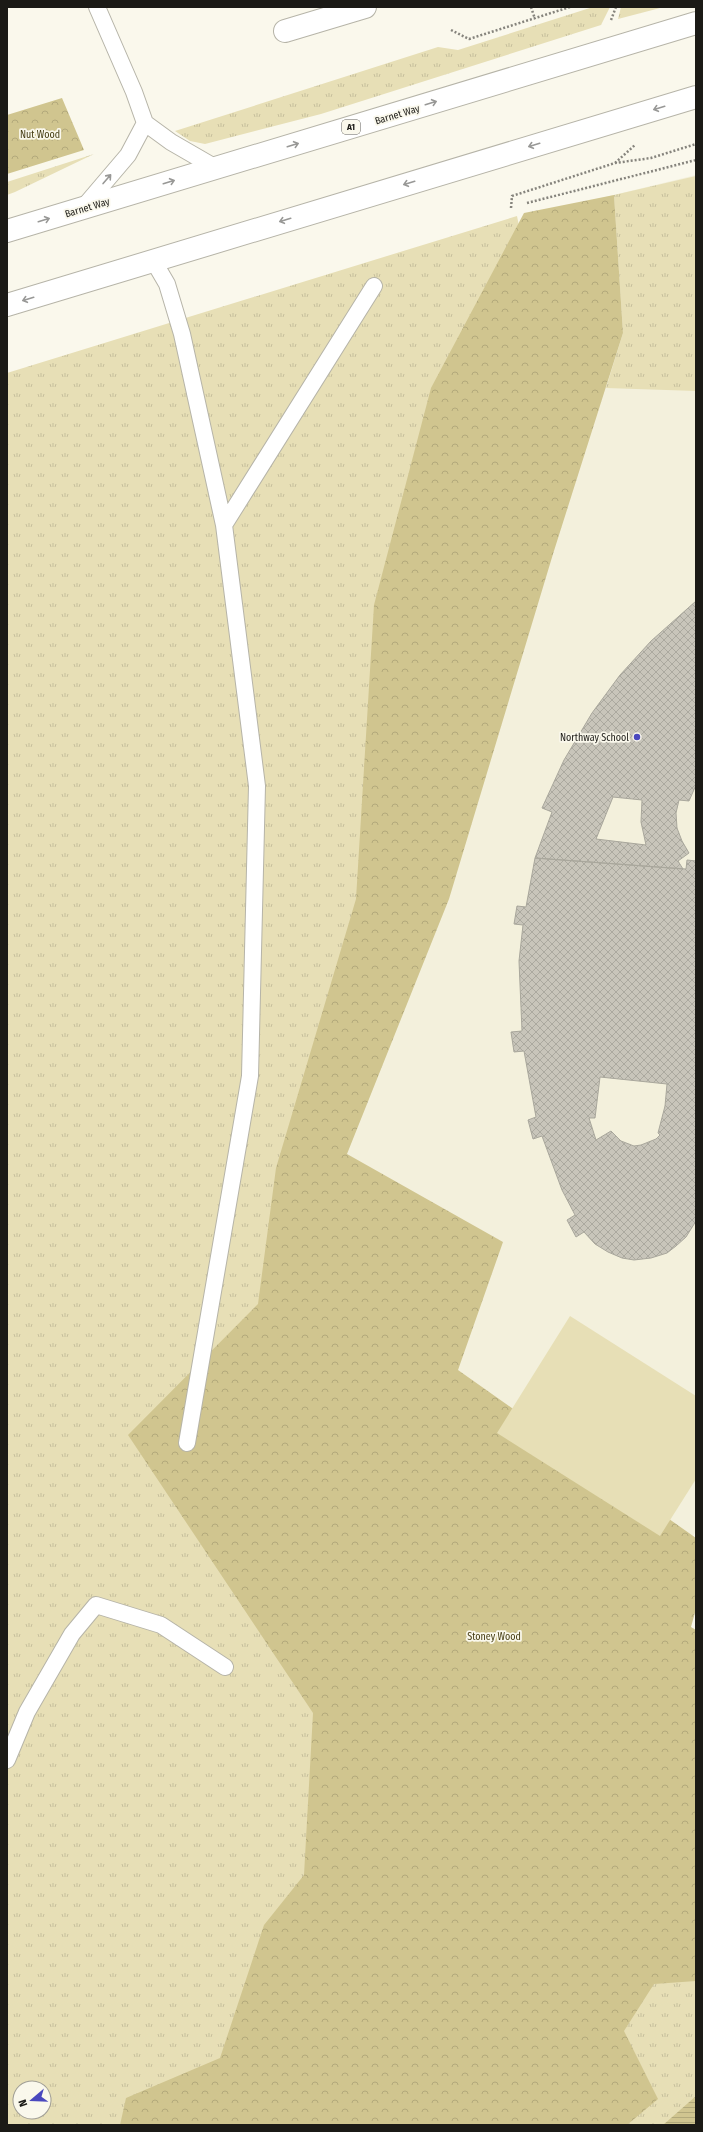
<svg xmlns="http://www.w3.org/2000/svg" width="703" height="2132" font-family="'Fira Sans Condensed',sans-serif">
	<defs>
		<pattern id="grass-tufts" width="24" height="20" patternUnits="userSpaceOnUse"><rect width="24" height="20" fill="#e7dfb6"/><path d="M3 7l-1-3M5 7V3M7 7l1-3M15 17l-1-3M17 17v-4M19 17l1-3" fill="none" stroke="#c6bf9c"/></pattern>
		<pattern id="forest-crowns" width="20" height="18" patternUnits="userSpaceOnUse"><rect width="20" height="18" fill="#d0c58f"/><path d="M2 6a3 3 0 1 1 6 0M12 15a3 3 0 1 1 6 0" fill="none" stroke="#b2a97b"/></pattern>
		<pattern id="water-rules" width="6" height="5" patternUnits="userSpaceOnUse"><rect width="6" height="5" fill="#d0c590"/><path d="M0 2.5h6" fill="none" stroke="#b2a97b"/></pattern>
		<pattern id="building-cross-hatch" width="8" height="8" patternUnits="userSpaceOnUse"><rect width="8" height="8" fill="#c8c5ba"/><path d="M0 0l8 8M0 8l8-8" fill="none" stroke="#aba99f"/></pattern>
	</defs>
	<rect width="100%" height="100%" fill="#faf8ec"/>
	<path fill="#f3f0dc" d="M696,175V1531L680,1558L435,1405L329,1179L527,216Z"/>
	<path fill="url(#grass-tufts)" fill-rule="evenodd" d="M593,7H610L601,25L321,114L205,144L190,141L175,131L438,47L458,50Z
		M621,7H664L618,19Z
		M94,154L15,192L7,195V182Z
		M696,176V391L606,388L623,333L614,195Z
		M517,216L520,231L329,1178L499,1240L430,1406L696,1863V2125H7V373ZM20,2088H44V2112H20Z"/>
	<path fill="url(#forest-crowns)" d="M62,98L84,150L7,174V115Z
		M614,195L623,333L553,554L449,899L347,1154L503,1242L458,1370L696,1538V1609L691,1627L696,1630V1981L654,1984L624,2031L658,2099L627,2125H120L126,2098L220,2058L264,1925L304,1875L313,1713L128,1435L258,1304L276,1168L356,899L374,605L431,388L524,213Z"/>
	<path fill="#e7dfb6" d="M570,1316L696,1396V1479L660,1536L497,1433Z"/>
	<path fill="url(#water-rules)" d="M696,2096V2125H663Z"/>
	<path fill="url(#building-cross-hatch)" stroke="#a9a79c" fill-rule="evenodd" d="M696,601V785L689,801L679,800L676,813L677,828L682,841L689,853L678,861L683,869L535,858L552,812L542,808L564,760L592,713L620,675L651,641ZM613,797L642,800L641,822L646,845L596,839Z
		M535,858L686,869L687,860L696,861V1221L686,1237L676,1246L667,1253L651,1258L634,1260L622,1258L608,1252L595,1244L584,1232L576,1237L567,1220L575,1215L562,1190L542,1136L533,1139L528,1120L536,1117L524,1051L514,1052L511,1032L522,1031L519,961L523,925L514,924L517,906L526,907ZM600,1077L667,1084L665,1106L658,1133L660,1135L656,1139L641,1145L634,1146L621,1141L611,1131L596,1140L589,1118H595Z"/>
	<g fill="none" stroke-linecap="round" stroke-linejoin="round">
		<defs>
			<path id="lane" d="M97,7L134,92L145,123L171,142L216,168
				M82,209L128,155L145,123
				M153,260L167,284L182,334L224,525
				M187,1443L250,1076L257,786L224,525L374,286
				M7,1760L27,1712L72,1634L96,1605L161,1625L225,1667"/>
			<path id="street" d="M285,31L365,7"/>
			<path id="highway" d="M7,231L696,23
				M7,305L696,97"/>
		</defs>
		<use href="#lane" stroke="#b6b4a8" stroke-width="18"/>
		<use href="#street" stroke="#b6b4a8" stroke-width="24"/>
		<use href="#highway" stroke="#b6b4a8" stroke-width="24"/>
		<path stroke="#86847d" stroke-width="2.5" stroke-dasharray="2 2" stroke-linecap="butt" d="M531,7L535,19
			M611,20L616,7
			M451,30L469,39L570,7
			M615,163L635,145
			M527,203L696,160
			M511,208L512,196L615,163L651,158L696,144"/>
		<use href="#lane" stroke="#fff" stroke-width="16"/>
		<use href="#street" stroke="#fff" stroke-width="22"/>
		<use href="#highway" stroke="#fff" stroke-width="22"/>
	</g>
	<defs><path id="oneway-shaft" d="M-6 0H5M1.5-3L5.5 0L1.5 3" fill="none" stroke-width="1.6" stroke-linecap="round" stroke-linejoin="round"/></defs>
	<g stroke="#989896">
		<use href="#oneway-shaft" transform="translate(431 103) rotate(-17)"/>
		<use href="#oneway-shaft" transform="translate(659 108) rotate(163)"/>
		<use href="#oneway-shaft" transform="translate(293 145) rotate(-17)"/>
		<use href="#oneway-shaft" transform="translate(534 145) rotate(163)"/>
		<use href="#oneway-shaft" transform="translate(107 179) rotate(-49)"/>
		<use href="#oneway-shaft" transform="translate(169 182) rotate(-17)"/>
		<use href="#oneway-shaft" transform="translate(409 183) rotate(163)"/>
		<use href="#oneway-shaft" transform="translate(44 220) rotate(-17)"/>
		<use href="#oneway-shaft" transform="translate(285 220) rotate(163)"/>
		<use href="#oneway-shaft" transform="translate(28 299) rotate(163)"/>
	</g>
	<circle fill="#4a48be" stroke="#faf8ec" stroke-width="1.5" cx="637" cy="737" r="4"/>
	<g text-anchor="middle" stroke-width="3.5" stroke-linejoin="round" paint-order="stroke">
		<rect fill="#faf8ec" stroke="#5e5d56" stroke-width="1" x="342" y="120" width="18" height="14" rx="3"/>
		<g font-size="9" font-weight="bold" fill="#1b1a16">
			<text x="351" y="130">A1</text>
		</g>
		<g font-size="10" fill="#1b1a16" stroke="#faf8ec">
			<text transform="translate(397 114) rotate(-17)" y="4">Barnet Way</text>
			<text transform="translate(87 207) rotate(-17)" y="4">Barnet Way</text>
		</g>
		<g font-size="10" fill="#463d13" stroke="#faf8ec">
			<text x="40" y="138">Nut Wood</text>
			<text x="494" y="1640">Stoney Wood</text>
		</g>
		<g font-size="10" fill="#1b1a16" stroke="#faf8ec" text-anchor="end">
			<text x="629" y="741">Northway School</text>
		</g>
	</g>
	<rect width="703" height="2132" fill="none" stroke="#1b1a16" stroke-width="16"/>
	<g transform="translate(32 2100) rotate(251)"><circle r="19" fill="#faf8ec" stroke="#a19f96"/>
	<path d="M0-3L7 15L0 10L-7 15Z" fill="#4a48be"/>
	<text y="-6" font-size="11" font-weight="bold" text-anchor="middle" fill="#1b1a16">N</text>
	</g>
</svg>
